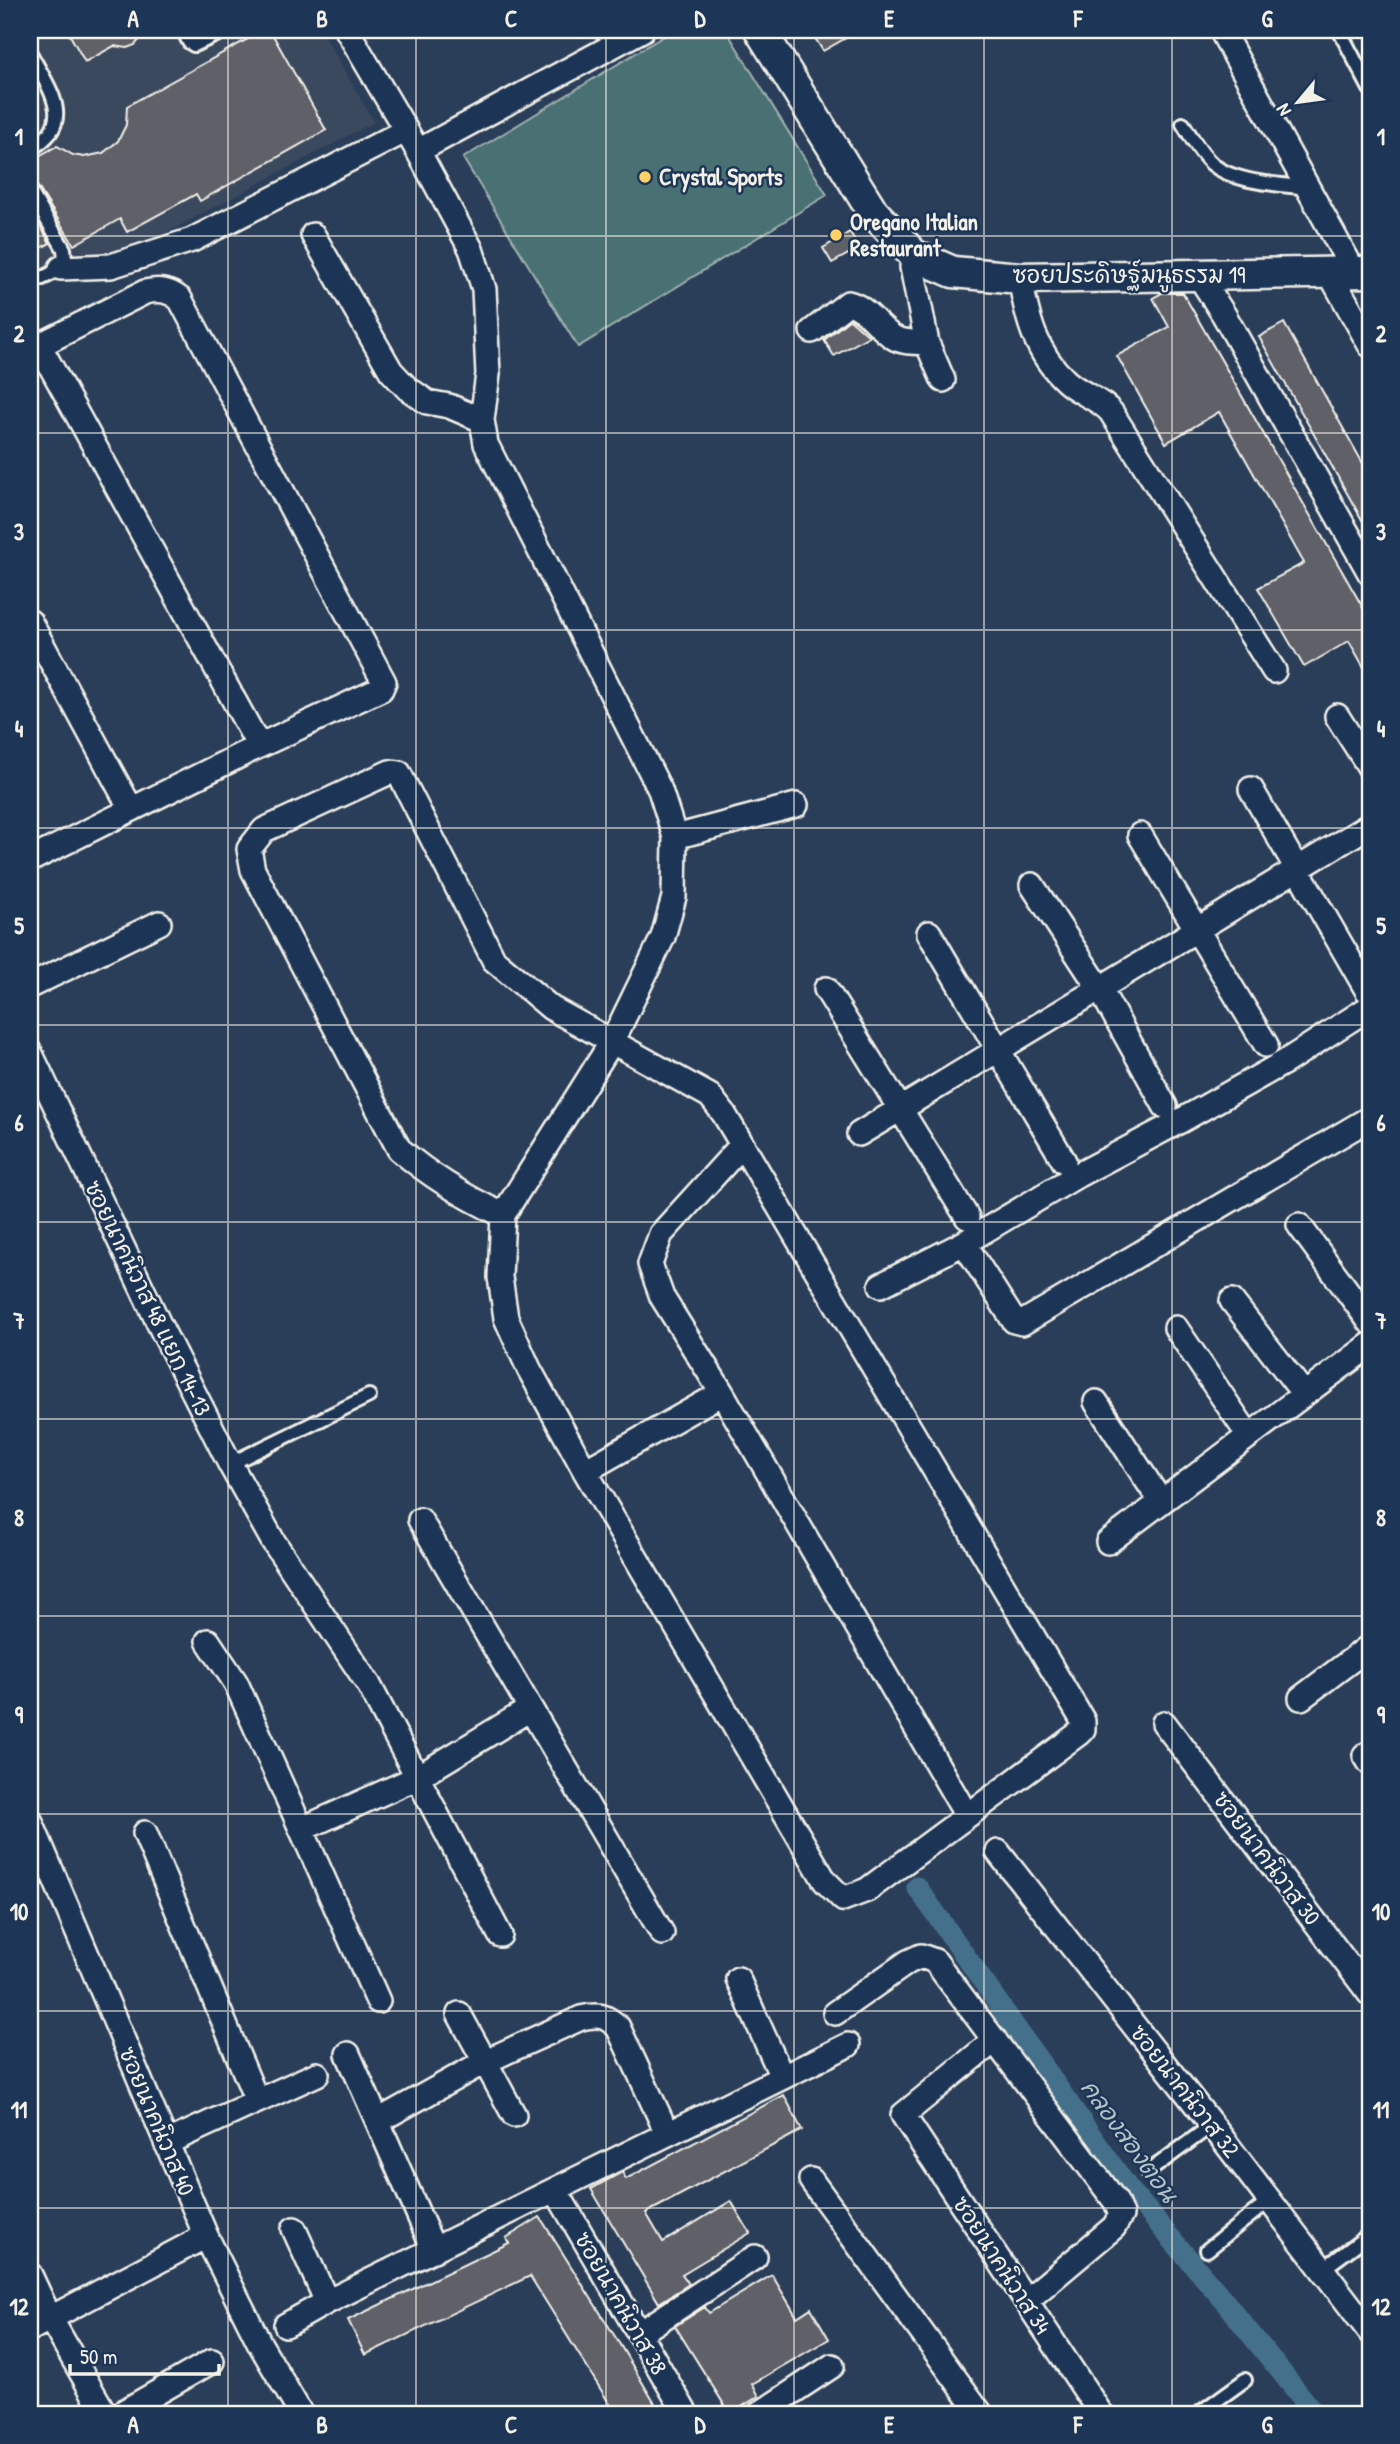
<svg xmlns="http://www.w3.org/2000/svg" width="1400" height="2444" font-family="'Patrick Hand','Playpen Sans Thai',sans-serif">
	<rect width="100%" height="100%" fill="#2a3e5a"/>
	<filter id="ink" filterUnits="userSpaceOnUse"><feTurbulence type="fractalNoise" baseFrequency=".0143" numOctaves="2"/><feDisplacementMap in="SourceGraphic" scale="14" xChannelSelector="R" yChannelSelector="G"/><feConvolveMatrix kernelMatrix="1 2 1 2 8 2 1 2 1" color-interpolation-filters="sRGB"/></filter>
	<g filter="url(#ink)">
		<path fill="#3a485e" d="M30,30H172L179,41L199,30H321L374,122L95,271L30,288Z"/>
		<path fill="#4a7073" stroke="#9fb0ae" stroke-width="2" d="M674,30H726L827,195L578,347L463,158Z"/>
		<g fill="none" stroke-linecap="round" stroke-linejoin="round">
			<path stroke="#45708b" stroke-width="21" d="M917,1887L1128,2188L1221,2297L1315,2414"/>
		</g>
		<path fill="#5e6068" stroke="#f4f1e8" stroke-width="2" d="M67,30H148L135,45L127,48L114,46L85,62Z
			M264,30H270L326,130L200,201L196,194L127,232L120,219L74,245L38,187L30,182V161L57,146L73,155L84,157L103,153L118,141L126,125L127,106Z
			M810,30H860L823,51Z
			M30,208L50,243L30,254Z
			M850,232L859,248L832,263L823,248Z
			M1162,293H1183L1370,620V678L1349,641L1304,667L1258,588L1304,563L1219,412L1166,443L1117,356L1169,327L1153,298Z
			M850,319L869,336L834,356L824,340Z
			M1284,323L1370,476V534L1259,337Z
			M784,2095L802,2130L646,2213L663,2242L731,2201L750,2233L682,2274L689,2284L659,2303L591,2189L622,2172L626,2179Z
			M540,2217L616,2338L661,2414H616L530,2276L365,2355L348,2320L509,2243L506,2238Z
			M772,2275L797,2317L811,2308L829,2339L752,2384L759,2396L730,2414L675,2326L705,2307L709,2313Z"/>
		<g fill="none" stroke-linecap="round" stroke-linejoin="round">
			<defs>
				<path id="service" d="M183,30L189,42L194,45L227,30
					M1339,30L1370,89
					M30,53C49,89 78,123 30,149
					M1183,124C1192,138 1200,153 1212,164C1234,183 1279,184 1308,188
					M30,191L64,249C68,271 47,276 30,283
					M230,1464L369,1396
					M1148,2172L1212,2125
					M1207,2250L1270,2200
					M1323,2269L1370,2234
					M1198,2414L1245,2380"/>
				<path id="minor" d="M347,30L418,151L471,249L484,289L488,374L482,420L486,444L660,790L675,837L674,897L663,937L613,1040L503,1215L500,1277L506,1318L529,1369L585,1471L825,1881L843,1899L867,1890L1078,1734L1083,1729V1721L724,1114L710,1096L551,1008L494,960L399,773L390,772L264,830L249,849L253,870L399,1149C431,1177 465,1197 503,1215
					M1221,30L1354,272
					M418,151L642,30
					M313,235L391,371L407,388L427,402L449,406L482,420
					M914,255L912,267L927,343L943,380
					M61,268L111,266L192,240L405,131
					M1329,272L1370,345
					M1199,276L1224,315L1370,573
					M1020,278C1027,317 1035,353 1066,381C1080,394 1099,398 1111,412L1274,671
					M812,331L848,303C867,307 877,327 893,337C902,343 916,342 927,343
					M39,345L259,746
					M30,350L145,292C159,289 169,290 180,299L384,682L381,689L259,746L30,860
					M30,622L131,809
					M1337,716L1370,768
					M1251,789L1367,990
					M1140,835L1266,1045
					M675,837L796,805
					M1032,885L1100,989L1165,1106
					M929,933L1064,1161
					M30,986L159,923
					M826,989L967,1217
					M1370,1007L1285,1062L1182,1120L1078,1175L964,1243L1014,1321L1022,1323L1370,1118
					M30,1052L159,1324L230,1464L273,1541L369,1685L500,1935
					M859,1134L1370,825
					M741,1146L661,1234L650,1264L662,1297L722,1393L967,1816
					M1299,1225L1370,1322
					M881,1285L964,1243
					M1232,1301L1304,1394
					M1176,1328L1249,1436
					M1096,1402L1161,1502
					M585,1471L722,1393
					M420,1520L662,1933
					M1108,1542L1370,1345
					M208,1641L236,1683L378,2001
					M1301,1698L1370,1646
					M1164,1723L1370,1994
					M1365,1755L1370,1763
					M30,1820L206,2236L260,2344L301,2414
					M302,1829L418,1777L530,1709
					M145,1833L257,2101
					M998,1852L1212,2125L1370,2332
					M738,1979L782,2077
					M835,2013L908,1962L921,1956L935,1961L1116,2202L1121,2215L1114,2227L1026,2301
					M459,2014L514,2115
					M995,2040L903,2115L1101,2414
					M348,2054L434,2250
					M378,2121L484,2062L581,2018C598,2014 605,2015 618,2027L667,2133
					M166,2143L317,2074
					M811,2180L981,2414
					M556,2191L686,2414
					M294,2229L327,2302
					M30,2275L50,2318L105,2414
					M286,2325L327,2302L848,2045
					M30,2329L206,2236
					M640,2333L755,2257
					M120,2414L212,2361
					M759,2414L832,2366"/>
				<path id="tertiary" d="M760,30L873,212L914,255L953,272L1020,278L1370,272"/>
			</defs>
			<use href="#service" stroke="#f4f1e8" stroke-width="18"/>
			<use href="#minor" stroke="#f4f1e8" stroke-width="28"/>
			<use href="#tertiary" stroke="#f4f1e8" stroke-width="35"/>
			<use href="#service" stroke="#1d3557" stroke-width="12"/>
			<use href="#minor" stroke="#1d3557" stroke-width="23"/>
			<use href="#tertiary" stroke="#1d3557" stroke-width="30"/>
		</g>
	</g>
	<path fill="none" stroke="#f4f1e8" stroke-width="2" stroke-opacity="0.55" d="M228,30V2414M416,30V2414M606,30V2414M794,30V2414M984,30V2414M1172,30V2414M30,236H1370M30,433H1370M30,630H1370M30,828H1370M30,1025H1370M30,1222H1370M30,1419H1370M30,1616H1370M30,1814H1370M30,2011H1370M30,2208H1370"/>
	<g fill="#ffd166" stroke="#1d3557" stroke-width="2.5">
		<circle cx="645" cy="177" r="7"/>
		<circle cx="836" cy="235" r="7"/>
	</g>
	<g text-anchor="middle" stroke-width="5" stroke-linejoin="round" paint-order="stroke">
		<g font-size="23" font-weight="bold" fill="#f4f1e8" stroke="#1d3557" text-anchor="start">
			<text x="659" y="185">Crystal Sports</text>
			<text x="850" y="230">Oregano Italian<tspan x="850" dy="26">Restaurant</tspan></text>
		</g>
		<g font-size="23" fill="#f4f1e8" stroke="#1d3557">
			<text x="1129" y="283">ซอยประดิษฐ์มนูธรรม 19</text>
			<text transform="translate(148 1298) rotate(64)" y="8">ซอยนาคนิวาส 48 แยก 14-13</text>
			<text transform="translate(1267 1858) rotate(53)" y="8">ซอยนาคนิวาส 30</text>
			<text transform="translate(1185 2091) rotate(52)" y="8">ซอยนาคนิวาส 32</text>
			<text transform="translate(157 2121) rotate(67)" y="8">ซอยนาคนิวาส 40</text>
			<text transform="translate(1002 2265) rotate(57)" y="8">ซอยนาคนิวาส 34</text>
			<text transform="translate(621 2303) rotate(60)" y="8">ซอยนาคนิวาส 38</text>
		</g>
		<g font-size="24" font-style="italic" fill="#b7c4c7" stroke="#1d3557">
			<text transform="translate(1129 2141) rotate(54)" y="8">คลองสองตอน</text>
		</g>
	</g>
	<rect width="1400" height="2444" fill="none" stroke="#1d3557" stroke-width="77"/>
	<g transform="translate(1298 102) rotate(241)" stroke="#1d3557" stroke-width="5" paint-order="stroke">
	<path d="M0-5L12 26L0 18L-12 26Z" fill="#f4f1e8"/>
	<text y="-10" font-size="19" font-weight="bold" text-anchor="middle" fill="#f4f1e8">N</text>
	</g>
	<path d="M70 2364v10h149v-10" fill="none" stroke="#f4f1e8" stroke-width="3.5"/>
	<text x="80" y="2364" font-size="21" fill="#f4f1e8" stroke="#1d3557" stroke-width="5" paint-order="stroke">50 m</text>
	<rect x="38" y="38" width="1324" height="2368" fill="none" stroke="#f4f1e8" stroke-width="2.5"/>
	<g font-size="23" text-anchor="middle" font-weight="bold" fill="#f4f1e8">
		<text x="133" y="27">A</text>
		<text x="322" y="27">B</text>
		<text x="511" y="27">C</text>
		<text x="700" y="27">D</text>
		<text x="889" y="27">E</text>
		<text x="1078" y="27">F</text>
		<text x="1267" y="27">G</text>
		<text x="19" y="145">1</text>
		<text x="1381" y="145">1</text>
		<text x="19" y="342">2</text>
		<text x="1381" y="342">2</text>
		<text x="19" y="540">3</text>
		<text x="1381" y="540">3</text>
		<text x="19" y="737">4</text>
		<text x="1381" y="737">4</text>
		<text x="19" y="934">5</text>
		<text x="1381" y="934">5</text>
		<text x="19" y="1131">6</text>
		<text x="1381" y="1131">6</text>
		<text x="19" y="1329">7</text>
		<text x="1381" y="1329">7</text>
		<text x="19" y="1526">8</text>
		<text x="1381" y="1526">8</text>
		<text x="19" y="1723">9</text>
		<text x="1381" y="1723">9</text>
		<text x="19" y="1920">10</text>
		<text x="1381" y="1920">10</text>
		<text x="19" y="2118">11</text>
		<text x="1381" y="2118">11</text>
		<text x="19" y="2315">12</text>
		<text x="1381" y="2315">12</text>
		<text x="133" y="2433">A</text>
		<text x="322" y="2433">B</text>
		<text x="511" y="2433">C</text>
		<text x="700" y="2433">D</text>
		<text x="889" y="2433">E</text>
		<text x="1078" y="2433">F</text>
		<text x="1267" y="2433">G</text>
	</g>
</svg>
